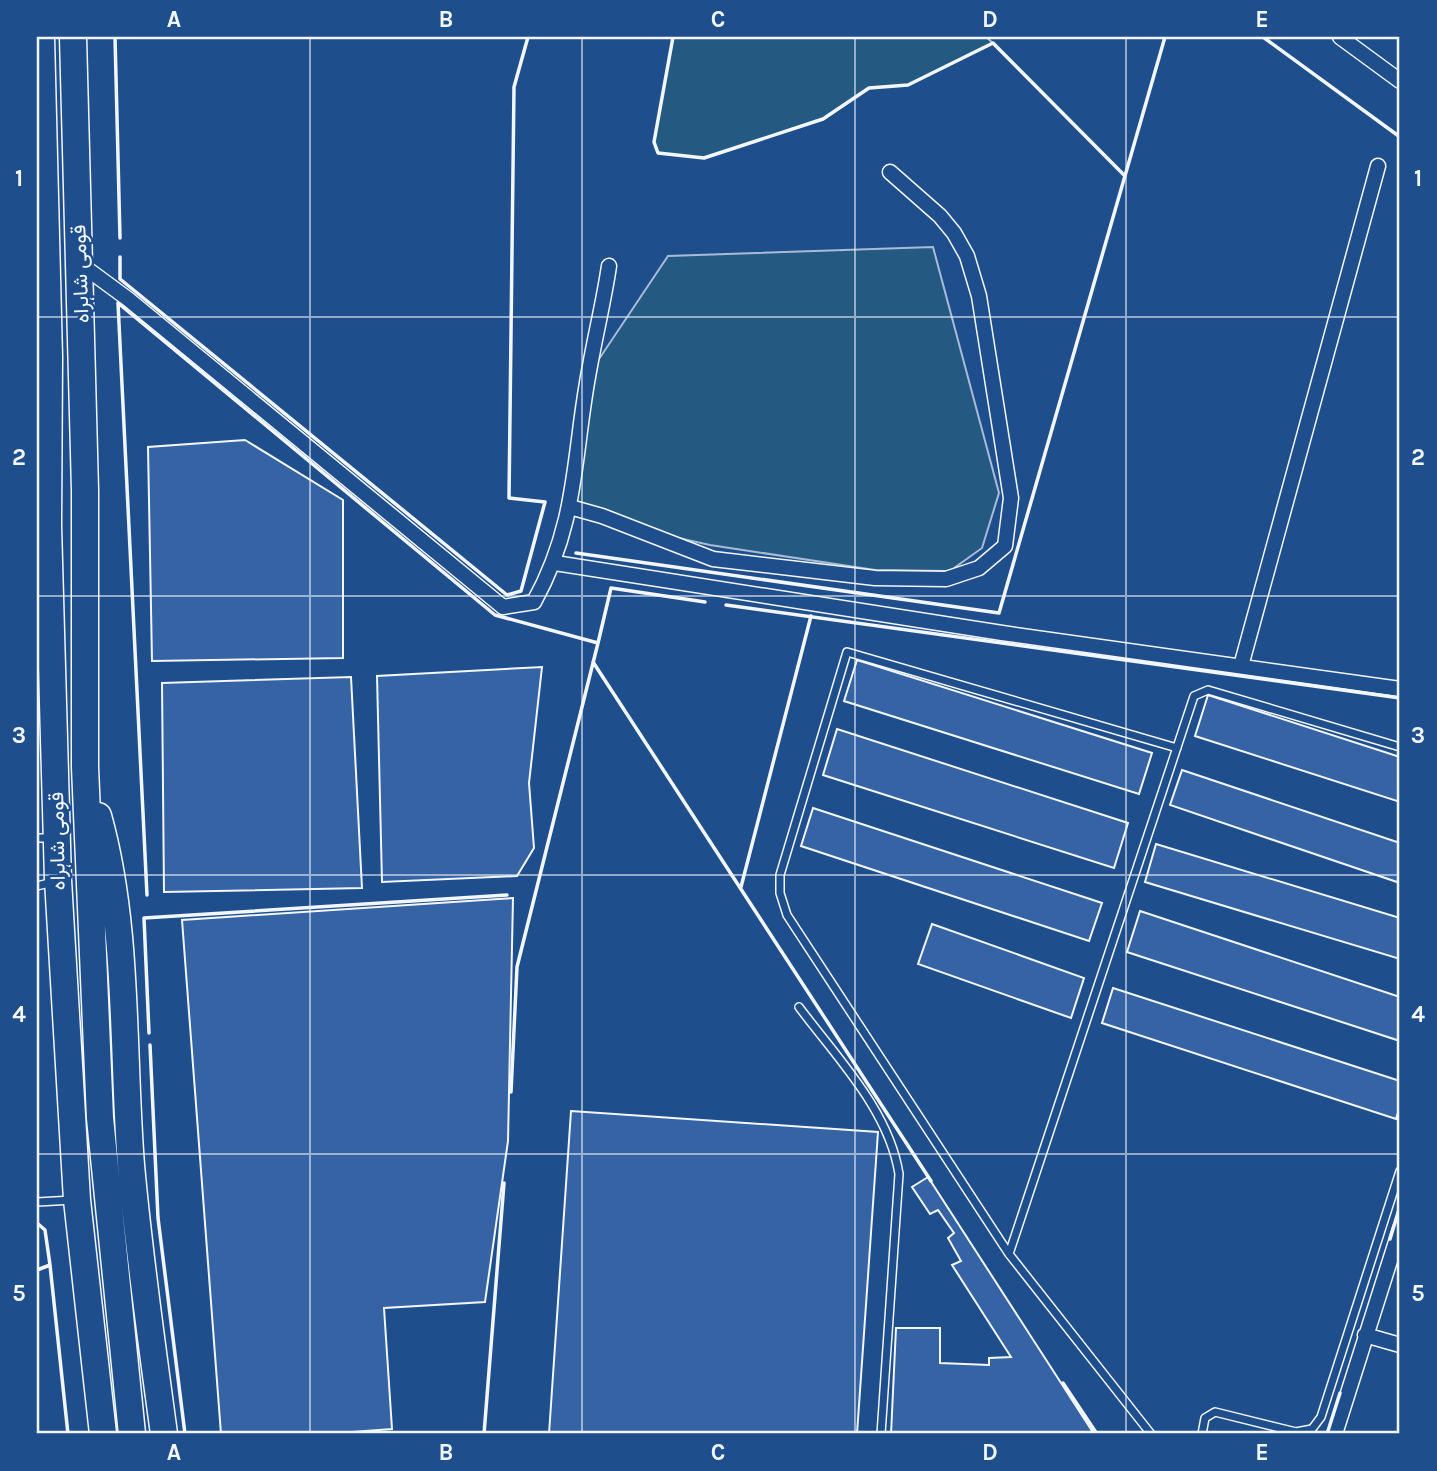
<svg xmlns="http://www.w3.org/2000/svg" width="1437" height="1471" font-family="Karla,Vazirmatn,sans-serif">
	<rect width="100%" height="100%" fill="#1f4e8c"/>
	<path fill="#245a82" stroke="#a8bbd7" stroke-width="2" d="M673,37H986L993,43L908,85L869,88L823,119L704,158L658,153L654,142Z
		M933,247L999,493L982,548L950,571L875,570L710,545L571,514L591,371L668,256Z"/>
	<path fill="#3563a3" stroke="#f2f6ff" stroke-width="2" d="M245,440L343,500V658L152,661L148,447Z
		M857,660L1152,753L1139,794L844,701Z
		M542,667L529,783L534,848L517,876L382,882L377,676Z
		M351,677L362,888L164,892L162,683Z
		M1208,695L1400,757V802L1195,736Z
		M837,729L1128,823L1114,868L823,775Z
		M1182,770L1400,843V883L1170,805Z
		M813,808L1102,903L1089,941L801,846Z
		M1156,844L1400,918V959L1145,882Z
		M513,898L508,1141L485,1302L384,1308L392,1429L325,1434H221L182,920Z
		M1140,911L1400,997V1041L1127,952Z
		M932,924L1084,978L1071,1018L918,964Z
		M1113,988L1400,1081V1106L1396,1119L1102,1023Z
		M571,1111L878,1132L857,1434H549Z
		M928,1177L1094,1434H891L896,1328H940V1363L989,1365V1358L1011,1357L952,1265L961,1261L948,1238L954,1233L938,1210L930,1214L912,1187Z"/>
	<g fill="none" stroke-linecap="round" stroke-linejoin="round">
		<defs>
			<path id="lane" d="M37,838H53
				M37,886L53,882
				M799,1007C837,1058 889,1110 899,1174L881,1434
				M37,1202L73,1200
				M1009,1254L1194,696L1208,690L1400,747
				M1151,1434L1009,1254L787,915L780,893V875L847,652L1177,748
				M1202,1434L1205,1418L1215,1412L1296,1432L1312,1429L1321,1417L1400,1171"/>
			<path id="street" d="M1340,37L1400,81
				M79,263L128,299L503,607L534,602C579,521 573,452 590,366C596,332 604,300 609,266
				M570,507L602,516L713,559L875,578L946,579L979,568L1005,546L1011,498L979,296L967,256L954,233L940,216L890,172
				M555,563L1002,633L1400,689
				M1241,666L1378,166
				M1365,1335L1400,1345
				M1335,1434L1400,1229"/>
			<path id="highway" d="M41,37L49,357L48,526L58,880L77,1200L103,1434
				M73,37L85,490V767L100,1118L132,1434
				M98,816C129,926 122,1051 131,1165C139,1255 152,1345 164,1434"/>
		</defs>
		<use href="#lane" stroke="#f2f6ff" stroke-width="10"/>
		<use href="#street" stroke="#f2f6ff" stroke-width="17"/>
		<use href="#highway" stroke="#f2f6ff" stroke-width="29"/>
		<use href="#lane" stroke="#1f4e8c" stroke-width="7"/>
		<use href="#street" stroke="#1f4e8c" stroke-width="14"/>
		<use href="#highway" stroke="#1f4e8c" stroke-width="26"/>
		<path stroke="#f2f6ff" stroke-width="3.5" d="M115,37L120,238
			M673,37L654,142L658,153L704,158L823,119L869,88L908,85L993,43L1125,176
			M1263,37L1400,137
			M120,257V279L507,595L521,591L545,502L509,498L514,87L528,37
			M576,553L999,613L1165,37
			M726,605L1400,698
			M598,643L611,588L705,602
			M593,662L931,1181
			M741,887L811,616
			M147,895L118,303L495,615L598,643L517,967L511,1092
			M149,1033L144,918L507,895
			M150,1045L158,1218L185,1434
			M37,1166V1176
			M37,1223L45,1230L50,1265
			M1390,1239L1400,1206
			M37,1270L50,1265L68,1434
			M1063,1383L1097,1434
			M484,1434L504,1183
			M1327,1434L1340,1393"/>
	</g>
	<path fill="none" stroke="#f2f6ff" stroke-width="2" stroke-opacity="0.55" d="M310,37V1434M582,37V1434M855,37V1434M1126,37V1434M37,317H1400M37,596H1400M37,875H1400M37,1154H1400"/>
	<g text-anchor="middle" stroke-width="5" stroke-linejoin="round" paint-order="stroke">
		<g font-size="21" fill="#f2f6ff" stroke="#1f4e8c">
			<text transform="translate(80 274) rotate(-92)" y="7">قومی شاہراہ</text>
			<text transform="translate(57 841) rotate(-91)" y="7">قومی شاہراہ</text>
		</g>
	</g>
	<rect width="1437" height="1471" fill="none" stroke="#1f4e8c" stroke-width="77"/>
	<rect x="38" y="38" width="1360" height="1394" fill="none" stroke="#f2f6ff" stroke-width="2.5"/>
	<g font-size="23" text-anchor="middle" font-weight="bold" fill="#f2f6ff">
		<text x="174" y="27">A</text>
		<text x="446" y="27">B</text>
		<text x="718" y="27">C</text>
		<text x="990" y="27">D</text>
		<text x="1262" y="27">E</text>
		<text x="19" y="186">1</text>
		<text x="1418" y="186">1</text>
		<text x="19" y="465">2</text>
		<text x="1418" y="465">2</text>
		<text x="19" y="743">3</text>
		<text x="1418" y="743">3</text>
		<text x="19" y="1022">4</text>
		<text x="1418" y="1022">4</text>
		<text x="19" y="1301">5</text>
		<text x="1418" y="1301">5</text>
		<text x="174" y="1460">A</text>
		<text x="446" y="1460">B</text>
		<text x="718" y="1460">C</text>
		<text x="990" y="1460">D</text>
		<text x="1262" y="1460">E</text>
	</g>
</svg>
